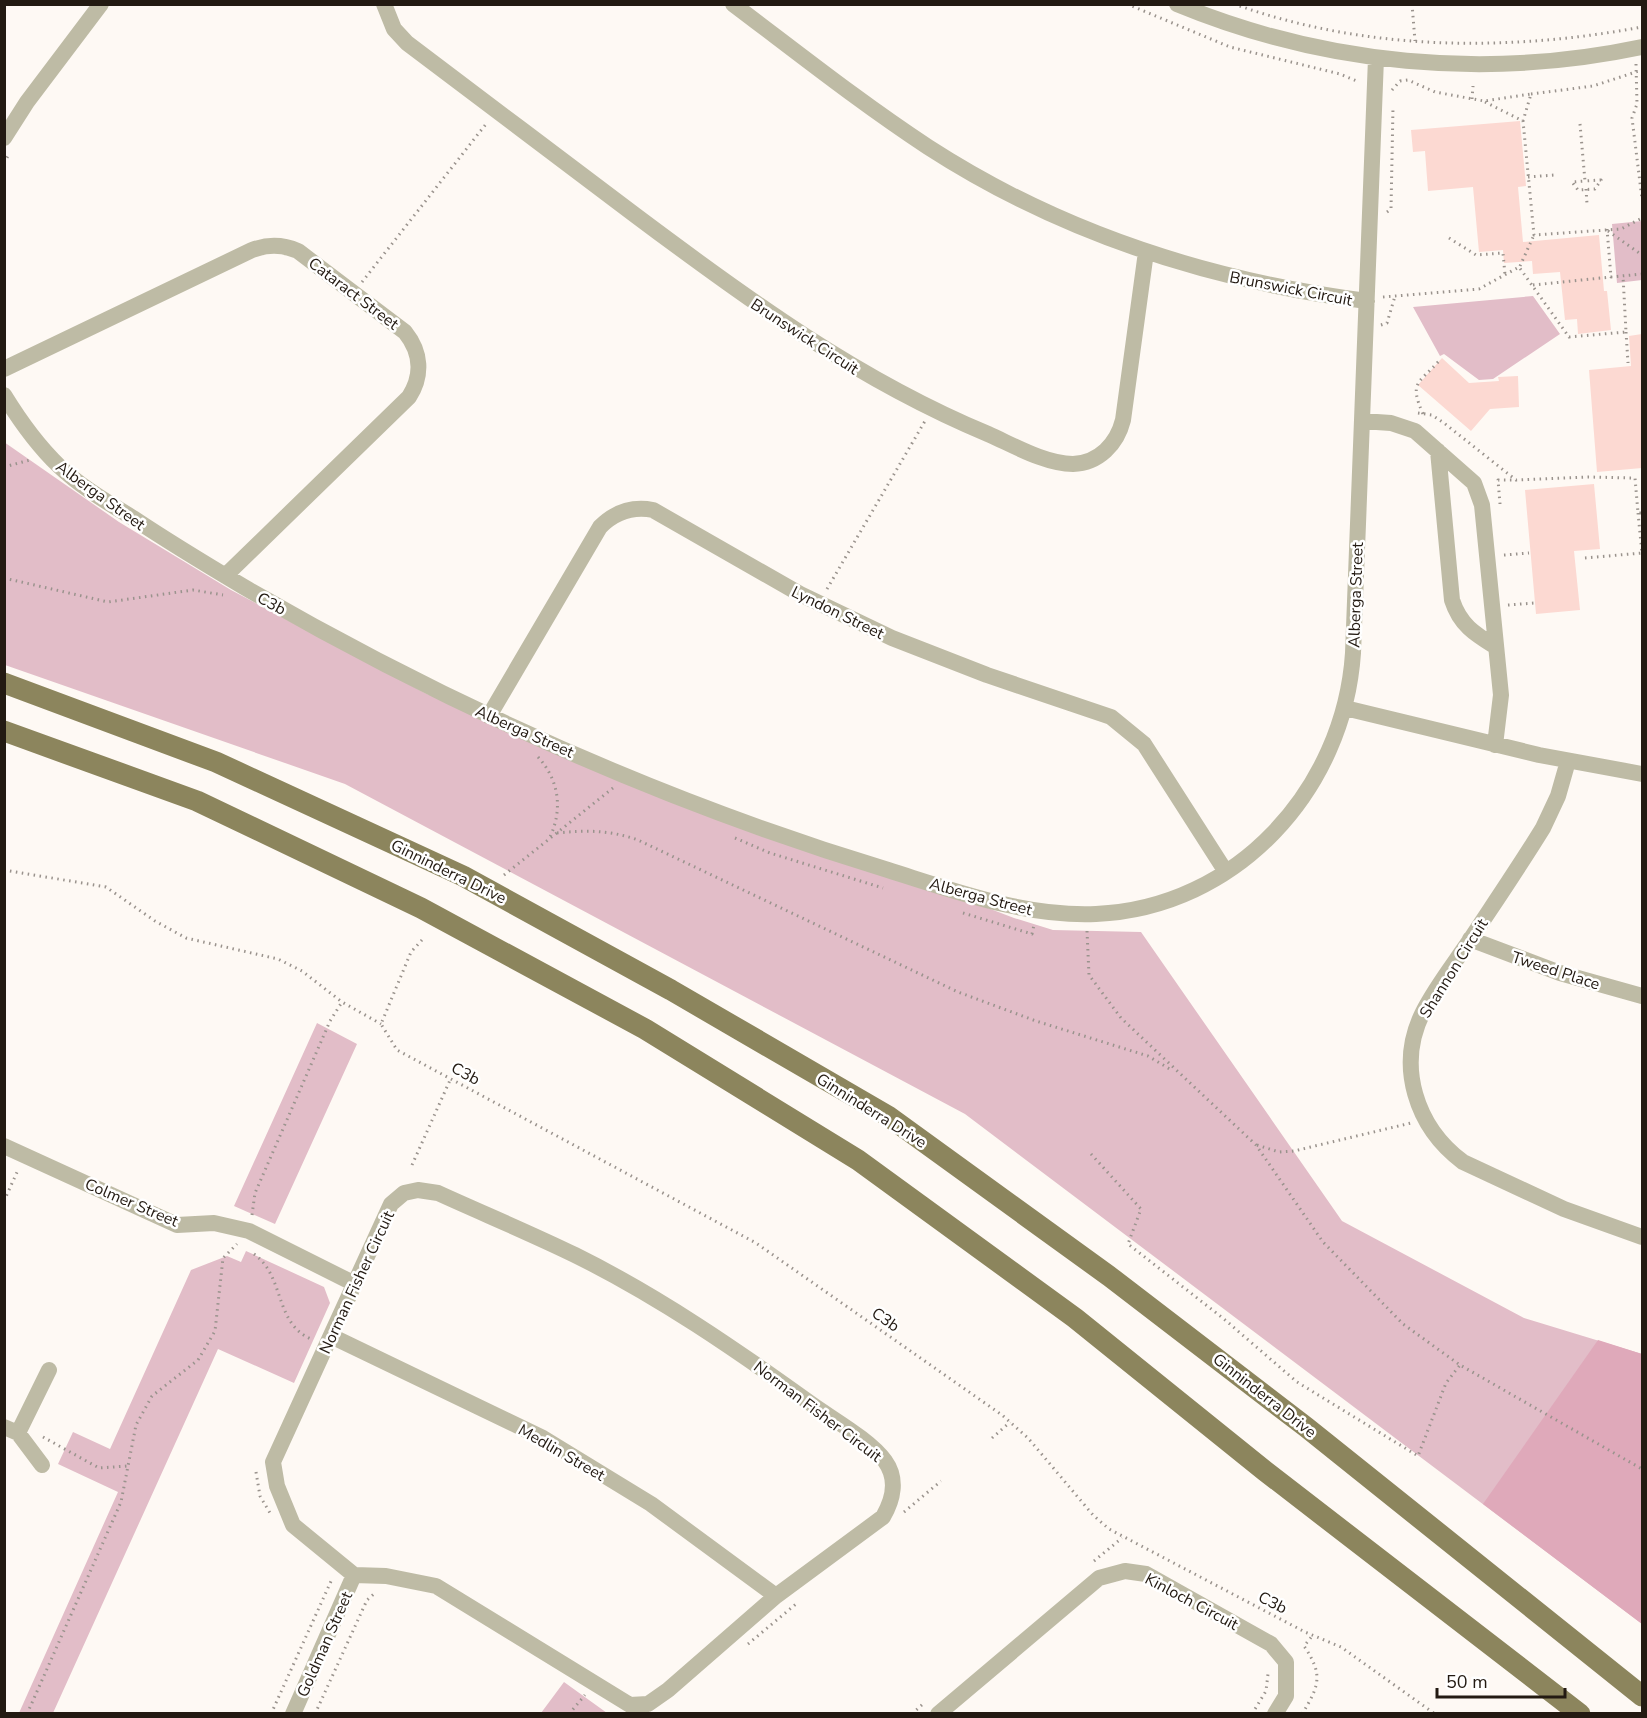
<svg xmlns="http://www.w3.org/2000/svg" width="1647" height="1718" font-family="'Nunito Sans',sans-serif">
	<rect width="100%" height="100%" fill="#fef9f4"/>
	<path fill="#e2bdc8" d="M1642,221V280L1617,283L1612,224Z
		M1533,296L1560,334L1493,379L1479,380L1444,354L1440,356L1413,307Z
		M4,442L119,522L231,590L427,694L1014,918L1053,930L1141,932L1342,1221L1524,1318L1642,1354V1624L965,1114L345,784L5,665Z
		M317,1023L357,1044L275,1224L234,1206Z
		M246,1251L324,1287L330,1303L294,1383L218,1349L53,1713H19L118,1492L58,1464L73,1432L110,1449L191,1270L227,1256L241,1262Z
		M564,1682L607,1713H541Z"/>
	<path fill="#dfa9ba" d="M1598,1340L1642,1354V1624L1483,1504Z"/>
	<path fill="#fcd9d2" d="M1520,121L1526,186L1518,187L1523,242L1599,235L1604,291H1607L1611,330L1578,334L1577,319L1565,320L1560,272L1533,274L1532,261L1504,263L1503,250L1479,252L1473,187L1428,191L1425,151L1413,152L1411,130Z
		M1642,334V468L1597,472L1589,370L1631,366L1629,336Z
		M1442,358L1469,383L1499,381L1498,377L1518,376L1519,407L1490,409L1471,431L1418,385Z
		M1594,484L1600,549L1574,551L1580,610L1536,614L1525,490Z"/>
	<g fill="none" stroke-linecap="round" stroke-linejoin="round">
		<path stroke="#9a938d" stroke-width="3" stroke-dasharray="1.5 4.5" stroke-linecap="butt" d="M1127,4L1230,47L1340,74L1359,82
			M1234,4C1365,51 1507,52 1642,27
			M1412,4L1415,41
			M1636,64L1637,104L1632,118L1642,199
			M1392,90L1400,81L1408,80L1435,92L1484,101L1531,94L1523,121
			M1531,94L1593,86L1642,70
			M1472,99L1473,86
			M1485,102L1523,121L1534,235L1621,229L1642,218
			M1580,124L1585,181L1572,182L1578,190L1595,189L1601,180L1585,181
			M4,163L9,154
			M1528,177L1555,175
			M1586,189L1587,204
			M1387,212L1391,209L1393,107
			M1607,229L1611,277L1642,274
			M1608,231L1642,255
			M1449,238L1476,255L1503,253L1505,275
			M1520,266L1534,235
			M362,282L486,124
			M1533,285L1611,277
			M1383,297L1479,289L1519,267L1569,337L1626,332L1623,276
			M1381,325L1387,323L1395,296
			M1626,332L1628,363
			M1418,413L1432,415L1444,423L1516,480L1588,477L1635,478L1638,513H1642
			M1423,414C1409,382 1418,384 1439,361
			M4,467L30,460
			M1500,504L1498,480H1516
			M1504,555L1529,553
			M1585,558L1642,553L1638,513
			M4,578L108,602L193,590L223,595
			M827,589L925,421
			M1508,605L1535,603
			M538,757C559,780 563,809 550,837
			M557,833C586,830 610,830 638,840L958,992L1036,1021L1148,1056L1173,1071
			M735,838L770,853L883,888
			M4,870L106,887L155,921L186,938L278,959L302,971L342,1002L381,1024
			M504,875L613,788
			M963,913L1032,934L1034,925
			M1087,931L1089,975L1121,1018L1256,1145L1323,1242L1403,1324L1460,1365L1642,1469
			M422,940L411,952L381,1024L397,1050L756,1243L1002,1415L1028,1438L1093,1515L1109,1529L1305,1632L1341,1647L1435,1714
			M1257,1145L1279,1152L1294,1151L1411,1123
			M1091,1154L1141,1209L1128,1244L1224,1319L1297,1382L1418,1456L1446,1383L1460,1365
			M412,1165L451,1078
			M4,1201L18,1170
			M252,1215L255,1193L330,1021L342,1002
			M254,1254C285,1276 274,1323 311,1339
			M43,1437L99,1468L127,1466
			M992,1438L1010,1422
			M256,1472L260,1496L270,1513
			M904,1512L941,1481
			M1094,1561L1122,1538
			M748,1644L796,1604
			M27,1714L121,1502L136,1425L152,1396L198,1360L215,1331L223,1258L237,1244
			M271,1714L332,1579
			M315,1714L367,1600L376,1592
			M569,1714L585,1695
			M912,1714L925,1702
			M1252,1714L1266,1691L1268,1674
			M1302,1714C1320,1685 1323,1674 1304,1646L1313,1635"/>
		<path stroke="#bebba5" stroke-width="16" d="M384,4L394,29L407,43C483,100 559,158 635,215C747,299 858,380 988,434C1013,445 1045,464 1073,464C1099,463 1117,444 1123,420L1146,252
			M733,4C798,53 861,103 928,147C1061,233 1211,281 1367,301
			M1177,4C1325,65 1486,80 1642,47
			M4,138L27,102L101,4
			M4,369L252,250C268,244 282,244 298,251L405,332C421,352 423,375 409,397L225,576
			M4,395C20,421 37,445 59,466C81,487 107,502 133,518C169,542 207,565 244,587C448,705 664,802 888,870C955,891 1025,917 1096,914C1237,908 1344,789 1353,653L1376,58
			M1362,421L1391,423L1415,431L1474,483L1482,505L1501,695L1495,745
			M1438,451L1452,600C1460,625 1475,634 1496,647
			M1345,708L1539,755L1642,774
			M489,716L600,527C615,512 632,506 653,510L800,594L892,638L987,675L1111,717L1144,744L1226,872
			M1568,761L1558,796L1543,828C1519,867 1493,905 1468,943C1453,965 1435,988 1423,1012C1396,1066 1416,1127 1463,1162L1564,1209L1642,1237
			M1470,939L1560,973L1642,996
			M4,1146L177,1225L214,1223L249,1231L355,1284
			M418,1190L438,1193C484,1214 530,1233 575,1255C658,1296 735,1349 810,1403C832,1419 870,1440 885,1461C898,1479 893,1500 883,1517L776,1596L668,1690L648,1704L630,1705L436,1586L386,1576L354,1575L293,1525L277,1486L273,1462L391,1204L404,1193Z
			M331,1336L543,1438L651,1504L776,1596
			M4,1427L18,1433L42,1465
			M18,1433L49,1370
			M293,1714L354,1575
			M938,1714L1099,1578L1125,1571L1146,1574L1271,1644L1286,1662V1696L1275,1714"/>
		<path stroke="#8c855d" stroke-width="21" d="M4,683L216,762L463,876L671,990L888,1116L1109,1276L1306,1427L1642,1696
			M4,731L197,801L421,908L645,1029L858,1160L1075,1318L1265,1471L1580,1714"/>
	</g>
	<g text-anchor="middle" stroke-width="5" stroke-linejoin="round" paint-order="stroke">
		<g font-size="16" fill="#231a12" stroke="#fff">
			<text transform="translate(1291 288) rotate(11)" y="6">Brunswick Circuit</text>
			<text transform="translate(354 293) rotate(37)" y="6">Cataract Street</text>
			<text transform="translate(805 336) rotate(33)" y="6">Brunswick Circuit</text>
			<text transform="translate(101 495) rotate(36)" y="6">Alberga Street</text>
			<text transform="translate(1355 595) rotate(-88)" y="6">Alberga Street</text>
			<text transform="translate(272 603) rotate(28)" y="6">C3b</text>
			<text transform="translate(838 612) rotate(26)" y="6">Lyndon Street</text>
			<text transform="translate(525 731) rotate(24)" y="6">Alberga Street</text>
			<text transform="translate(449 871) rotate(26)" y="6">Ginninderra Drive</text>
			<text transform="translate(981 896) rotate(15)" y="6">Alberga Street</text>
			<text transform="translate(1453 968) rotate(-58)" y="6">Shannon Circuit</text>
			<text transform="translate(1556 970) rotate(18)" y="6">Tweed Place</text>
			<text transform="translate(466 1073) rotate(28)" y="6">C3b</text>
			<text transform="translate(872 1110) rotate(32)" y="6">Ginninderra Drive</text>
			<text transform="translate(132 1202) rotate(23)" y="6">Colmer Street</text>
			<text transform="translate(356 1282) rotate(-65)" y="6">Norman Fisher Circuit</text>
			<text transform="translate(886 1319) rotate(35)" y="6">C3b</text>
			<text transform="translate(1265 1395) rotate(38)" y="6">Ginninderra Drive</text>
			<text transform="translate(818 1411) rotate(37)" y="6">Norman Fisher Circuit</text>
			<text transform="translate(562 1452) rotate(30)" y="6">Medlin Street</text>
			<text transform="translate(1192 1601) rotate(28)" y="6">Kinloch Circuit</text>
			<text transform="translate(1273 1602) rotate(27)" y="6">C3b</text>
			<text transform="translate(324 1644) rotate(-66)" y="6">Goldman Street</text>
		</g>
	</g>
	<rect width="1647" height="1718" fill="none" stroke="#231a12" stroke-width="12"/>
	<path d="M1437 1688v9h128v-9" fill="none" stroke="#231a12" stroke-width="3"/>
	<text x="1446" y="1688" font-size="18" fill="#231a12" stroke="#ffffff" stroke-width="4.5" paint-order="stroke">50 m</text>
</svg>
